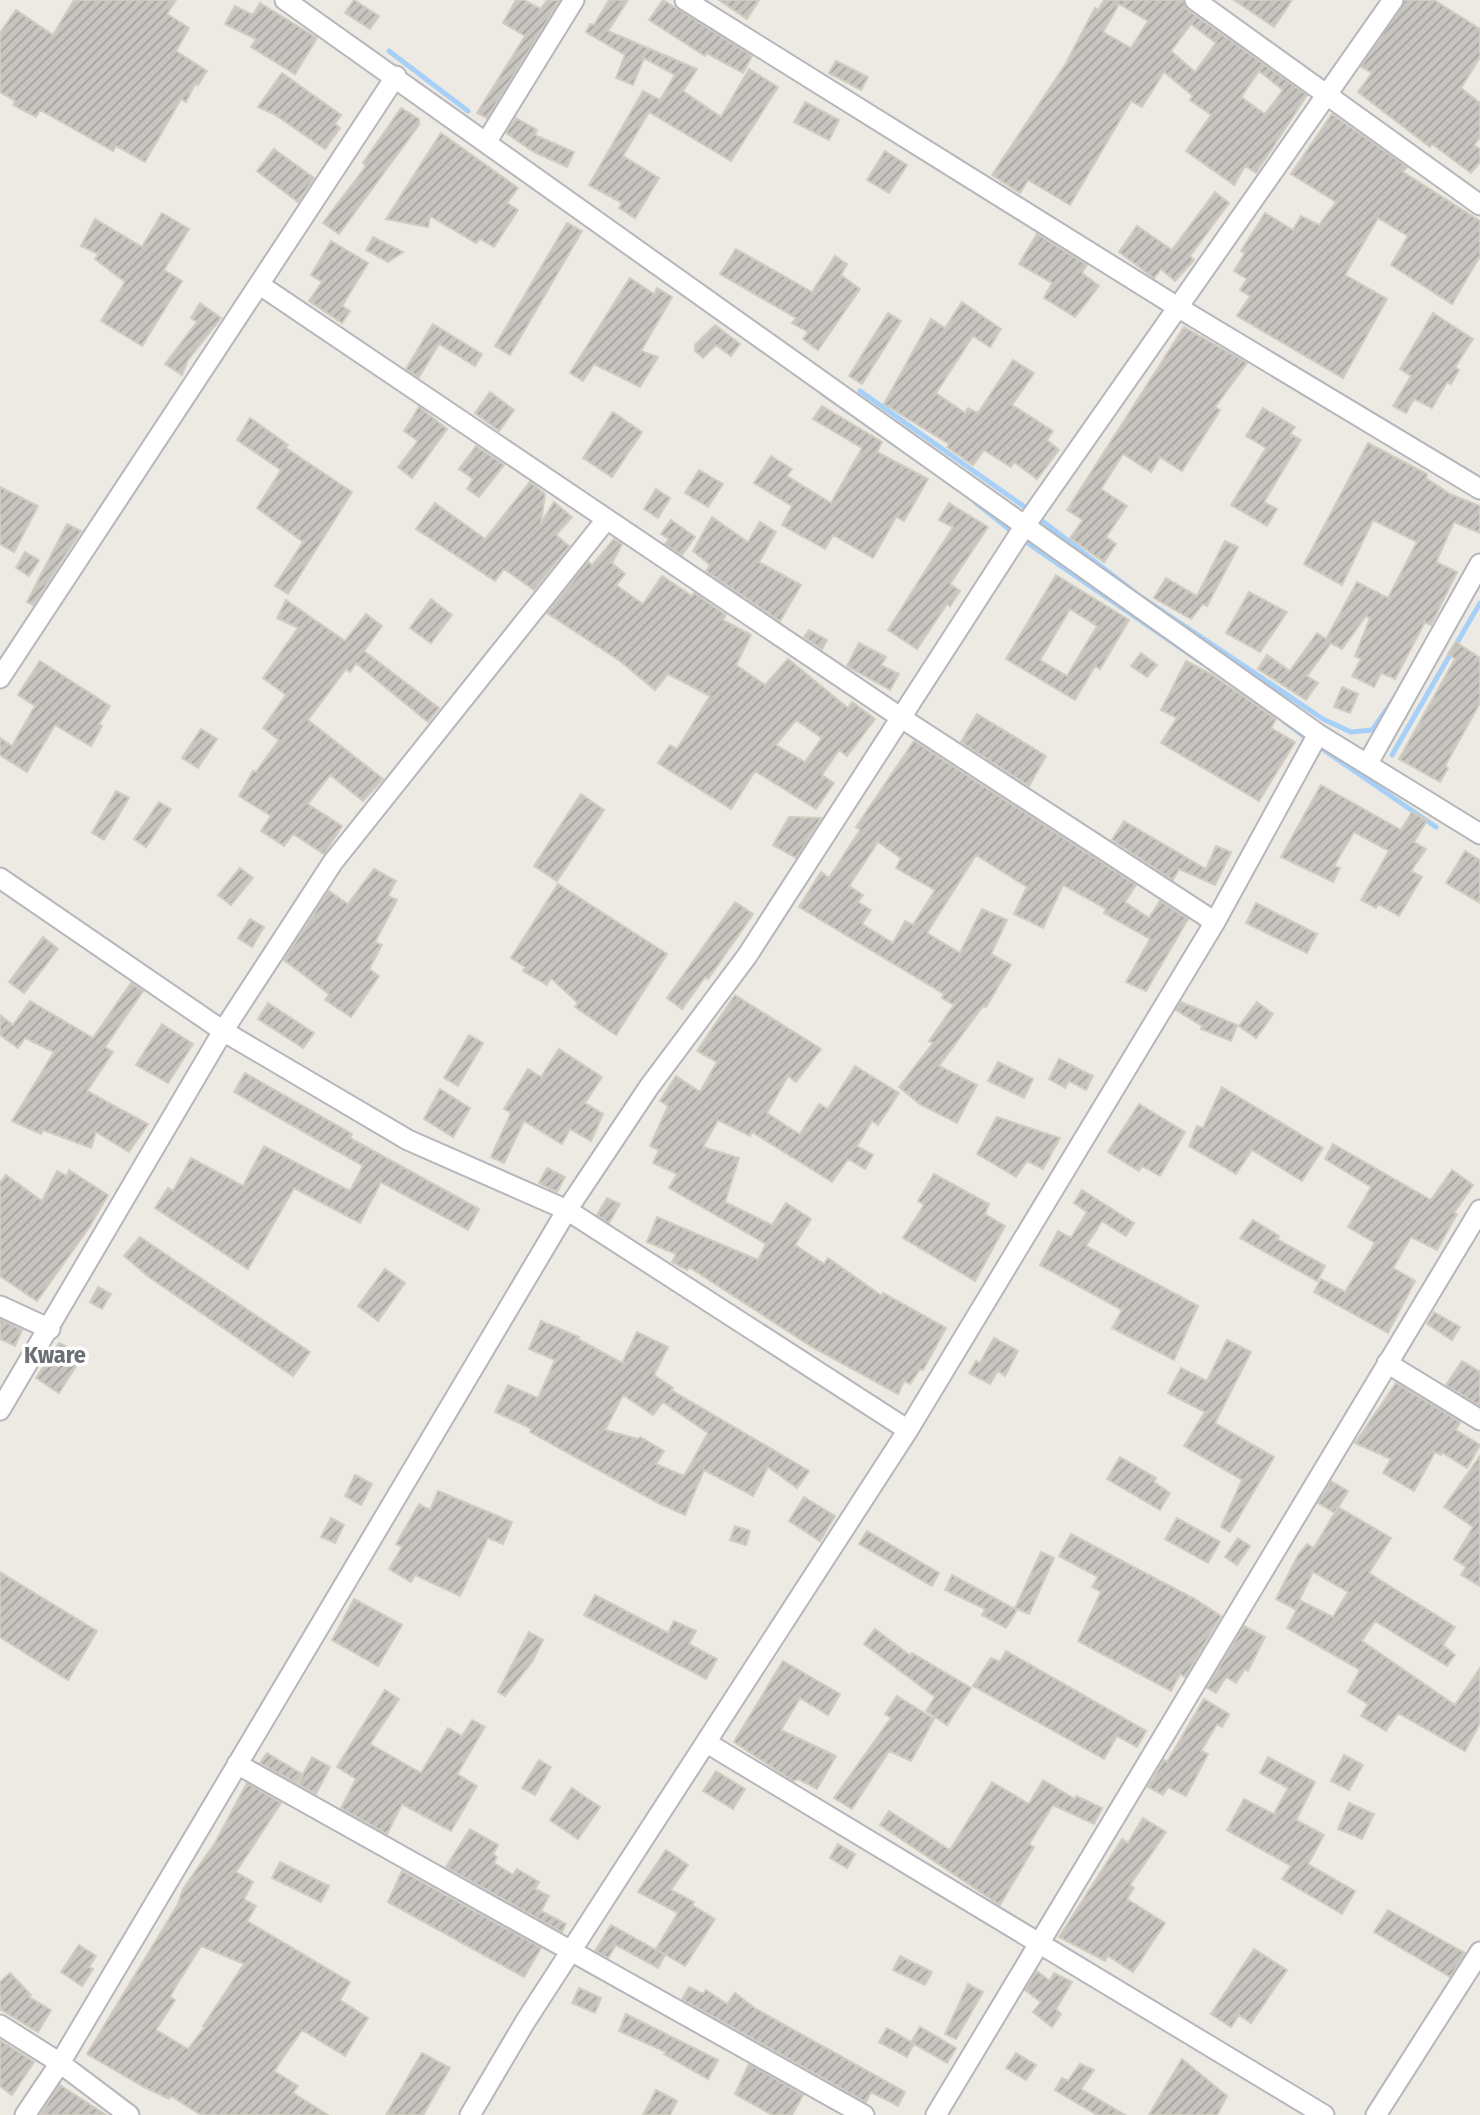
<svg xmlns="http://www.w3.org/2000/svg" width="1480" height="2115" font-family="'Fira Sans Condensed',sans-serif">
	<defs>
		<pattern id="building-hatch" width="6" height="6" patternUnits="userSpaceOnUse" patternTransform="scale(1.75)"><rect width="6" height="6" fill="#c8c4c0"/><path d="M-1 1l2-2M0 6l6-6M5 7l2-2" fill="none" stroke="#a5a29f"/></pattern>
	</defs>
	<rect width="100%" height="100%" fill="#eceae2"/>
	<g fill="none" stroke-linecap="round" stroke-linejoin="round">
		<path stroke="#a7d0f8" stroke-width="5" d="M389,51L468,111
			M860,391L1029,510
			M822,393L906,452
			M976,503L1015,534
			M1036,516L1137,594L1323,719L1351,732L1372,730L1394,699
			M1023,540L1211,669
			M1284,721L1310,741
			M1318,746L1436,827
			M1392,755L1480,603"/>
	</g>
	<path fill="url(#building-hatch)" stroke="#d0ccc1" stroke-width="2" fill-rule="evenodd" d="M74,0H176L167,14L189,28L176,51L207,71L198,85L195,84L186,102L181,99L145,162L116,146L113,151L40,110L36,117L13,105L15,101L0,92V33L16,10L53,35Z
		M354,0L379,16L370,29L345,13Z
		M516,0H524L541,9L547,0H560L487,118L477,113L525,36L503,23Z
		M609,0H628L608,31L697,69L683,91L721,117L749,69L778,87L731,161L649,112L623,156L659,178L635,218L619,208L622,203L589,185L643,91L660,100L675,75L644,58L633,85L616,78L625,55L586,32L590,24L594,25Z
		M663,0L752,56L743,73L706,53L705,56L649,20Z
		M719,0H759L747,19Z
		M1104,0H1183L1188,10L1307,95L1256,173L1245,166L1234,185L1186,151L1211,115L1190,100L1193,96L1164,72L1142,107L1131,101L1070,205L1028,180L1020,193L992,175L1065,65L1095,8L1098,10ZM1119,4L1148,21L1131,48L1103,32ZM1191,24L1216,43L1195,72L1171,51ZM1259,71L1283,90L1265,114L1241,97Z
		M1234,0H1292L1274,27Z
		M1405,0H1434L1480,29V57L1461,88L1480,103V137L1474,145L1480,149V162L1471,173L1432,144L1430,147L1358,92L1372,73L1361,67Z
		M260,3L317,38L295,74L251,47L256,39L225,24L235,6L253,15Z
		M836,61L868,77L861,90L829,73Z
		M282,73L341,115L335,124L340,128L325,149L274,114L258,107Z
		M805,102L839,120L829,140L794,122Z
		M401,108L419,119V125L339,234L323,223L366,166L363,163Z
		M1332,114L1407,167L1403,172L1480,221V256L1452,304L1391,265L1408,236L1378,218L1345,275L1387,299L1343,378L1237,316L1250,296L1240,290L1247,279L1234,271L1245,253L1241,251L1265,213L1293,230L1301,216L1319,225L1336,202L1291,174Z
		M516,118L537,130L535,135L574,152L567,167L534,152L506,133Z
		M441,133L518,188L507,203L518,210L494,247L480,239L476,243L430,216L428,227L386,219Z
		M274,149L314,178L298,202L257,171Z
		M885,151L907,165L889,193L867,180Z
		M1215,192L1229,203L1190,256L1194,260L1175,281L1161,269L1154,278L1119,252L1137,226L1172,250Z
		M162,213L189,229L164,270L182,281L142,346L101,321L125,282L95,259L98,254L81,246L95,219L142,247Z
		M567,223L582,231L510,355L495,346Z
		M1037,234L1087,265L1082,273L1099,286L1075,317L1044,298L1052,283L1019,264Z
		M373,237L403,252L388,262L366,250Z
		M331,241L368,263L342,306L350,311L342,323L309,301L322,282L311,275Z
		M736,249L812,292L835,256L847,264L841,275L860,289L818,350L803,339L808,332L792,323L796,318L720,274Z
		M630,278L654,294L657,288L672,297L641,351L658,357L640,387L594,364L583,381L570,373Z
		M962,302L1001,329L990,347L973,336L936,393L965,413L968,408L978,413L1013,360L1034,373L1012,405L1053,431L1047,440L1059,450L1037,479L1014,462L1011,467L984,450L973,465L947,447L949,444L884,404L931,319L945,328Z
		M200,303L221,318L188,360L182,375L165,364L197,322L191,318Z
		M888,313L901,321L862,384L849,376Z
		M1433,313L1473,339L1455,367L1459,370L1451,384L1447,382L1432,408L1414,399L1406,413L1393,406L1411,376L1400,369Z
		M433,324L482,354L475,366L439,344L419,377L406,369Z
		M715,325L740,344L731,356L716,345L703,358L695,351V345Z
		M1184,327L1247,363L1215,407L1220,410L1182,471L1160,457L1151,472L1123,454L1101,489L1127,506L1106,537L1116,544L1104,562L1070,538L1083,520L1067,510Z
		M490,392L514,410L499,431L475,413Z
		M822,406L882,442L877,452L928,479L904,521L896,517L873,558L833,535L825,549L782,525L792,506L754,483L771,456L792,469L787,476L831,503L862,448L813,419Z
		M419,407L447,429L412,478L398,467L418,441L404,431Z
		M1263,408L1295,427L1290,434L1301,440L1264,502L1277,509L1267,526L1231,505L1266,448L1246,436Z
		M613,412L642,432L612,477L583,458Z
		M250,418L288,445L286,448L352,492L288,594L275,586L303,542L257,508L281,470L237,440Z
		M1368,443L1427,474L1426,478L1450,494L1480,506V533L1454,522L1436,562L1457,572L1431,625L1425,622L1395,679L1381,673L1374,687L1352,676L1361,659L1355,656L1370,618L1366,616L1342,649L1331,643L1307,676L1318,683L1306,700L1258,669L1267,655L1290,671L1317,633L1326,639L1357,582L1388,598L1417,542L1373,520L1342,585L1304,564Z
		M476,446L504,465L479,497L467,489L473,479L459,469Z
		M699,470L723,484L708,507L685,493Z
		M530,482L545,494L541,523L554,502L572,517L556,535L569,546L534,590L504,569L495,581L416,529L435,503L485,539Z
		M0,487L38,506L14,552L0,544Z
		M656,489L670,498L658,518L644,509Z
		M949,503L988,527L950,584L960,591L950,606L947,604L917,649L888,630L953,527L939,520Z
		M712,517L748,542L760,522L776,532L759,562L801,585L780,621L706,571L710,565L693,551Z
		M671,520L695,537L682,555L665,544L669,539L661,534Z
		M67,524L81,531L33,605L27,602Z
		M614,539L622,544L612,563L625,574L616,585L643,604L662,576L692,596L694,593L726,615L723,620L751,635L736,665L765,685L788,659L848,708L852,702L875,719L847,756L839,750L822,775L834,783L816,809L755,771L731,809L658,763L670,745L677,749L710,696L668,674L655,690L620,661L547,613L588,562L592,565ZM796,720L822,738L805,762L776,745Z
		M1225,541L1238,547L1207,606L1203,604L1191,619L1154,598L1166,578L1197,596Z
		M25,552L39,560L29,576L16,568Z
		M1056,575L1129,620L1100,669L1095,666L1075,700L1006,659ZM1070,609L1097,626L1067,676L1040,660Z
		M1249,592L1287,612L1260,652L1226,633Z
		M431,599L452,615L431,643L410,628Z
		M286,600L345,641L366,614L382,626L364,651L439,708L428,722L356,663L350,672L346,669L308,720L383,779L363,801L330,775L308,804L342,826L324,854L293,834L284,846L261,831L271,816L239,796L253,771L256,772L279,740L263,728L286,695L263,678L298,628L277,618Z
		M809,630L827,640L822,649L804,637Z
		M1456,642L1480,658V703L1445,766L1448,768L1440,782L1399,759L1455,659L1448,654Z
		M859,643L886,657L881,665L899,674L890,690L847,666Z
		M1141,653L1157,665L1147,677L1131,666Z
		M40,661L110,706L99,724L102,726L91,746L55,725L27,772L0,755V738L12,746L35,706L18,695Z
		M1186,661L1211,674L1276,719L1271,728L1295,742L1259,801L1161,743L1177,718L1161,710Z
		M1342,687L1358,694L1350,713L1334,707Z
		M977,714L1046,756L1029,786L961,742Z
		M201,729L217,739L198,768L182,758Z
		M914,741L1136,885L1125,902L1149,918L1160,901L1188,919L1146,991L1126,982L1150,939L1104,913L1106,909L1063,885L1043,928L1014,914L1027,887L976,855L927,933L960,953L982,909L1007,920L991,954L1011,965L986,1007L983,1006L939,1066L977,1085L957,1123L921,1105L899,1087L933,1043L929,1041L954,1005L942,998L944,994L799,907L821,872L829,878L860,830L856,827ZM878,842L901,858L896,868L935,890L913,925L905,921L893,943L862,924L871,910L858,902L863,895L849,886Z
		M1321,785L1401,830L1412,812L1427,820L1414,842L1426,849L1411,871L1422,877L1399,916L1378,904L1376,908L1361,900L1389,851L1354,832L1334,866L1340,868L1333,882L1281,857Z
		M116,791L129,798L104,840L92,833Z
		M581,794L604,810L557,881L534,866Z
		M159,802L171,809L146,847L134,839Z
		M789,817L821,818L796,858L773,845Z
		M1124,821L1206,869L1216,846L1231,852L1215,885L1179,869L1173,880L1112,840Z
		M1465,851L1480,860V903L1446,883Z
		M240,868L253,878L231,905L218,895Z
		M374,869L396,881L388,896L397,900L375,942L382,945L369,969L379,976L351,1017L325,1000L329,994L284,960L329,891L348,904Z
		M558,884L667,954L616,1035L575,1007L578,1003L551,978L547,985L523,971L525,967L511,958Z
		M735,902L753,914L708,979L705,977L682,1009L667,998Z
		M1256,903L1317,934L1307,953L1246,923Z
		M250,919L264,927L252,947L238,938Z
		M43,937L58,949L24,993L9,982Z
		M131,983L143,991L105,1047L113,1052L87,1091L148,1124L129,1152L96,1132L91,1148L43,1130L41,1134L12,1121L54,1052L25,1038L18,1048L0,1035V1015L13,1025L30,1001L93,1038Z
		M735,995L821,1049L796,1082L788,1076L767,1113L788,1127L800,1134L819,1104L828,1109L855,1066L899,1093L878,1125L872,1121L857,1146L873,1155L865,1169L848,1159L832,1182L752,1132L750,1136L718,1120L703,1147L739,1158L725,1202L772,1225L786,1203L811,1219L795,1245L824,1264L828,1258L882,1296L883,1293L946,1328L923,1370L920,1369L910,1384L904,1381L898,1394L812,1347L689,1267L687,1270L672,1262L676,1254L647,1242L657,1217L758,1260L766,1244L669,1188L677,1174L653,1163L659,1150L650,1146L668,1106L660,1101L676,1076L700,1092L717,1062L697,1051Z
		M1181,1002L1237,1025L1231,1041L1201,1029L1202,1026L1176,1010Z
		M1257,1002L1273,1014L1256,1038L1239,1026Z
		M268,1003L314,1033L303,1048L258,1019Z
		M162,1024L193,1044L168,1083L136,1065Z
		M469,1035L483,1043L458,1086L444,1078Z
		M559,1049L602,1077L585,1103L603,1114L591,1141L570,1129L562,1144L524,1121L504,1163L491,1157L511,1113L504,1109L528,1069L541,1077Z
		M1059,1059L1093,1076L1086,1090L1069,1081L1065,1088L1049,1079Z
		M998,1062L1033,1079L1024,1098L988,1081Z
		M245,1073L352,1134L350,1138L479,1209L468,1230L381,1182L360,1223L294,1188L248,1269L155,1208L168,1188L173,1191L191,1158L243,1186L264,1146L350,1191L363,1166L234,1092Z
		M1222,1087L1323,1148L1302,1181L1252,1150L1236,1174L1189,1146L1197,1126L1203,1128Z
		M440,1089L470,1108L453,1137L424,1119Z
		M1139,1104L1185,1132L1160,1176L1142,1166L1139,1171L1108,1152Z
		M997,1117L1060,1138L1043,1169L1027,1161L1016,1177L977,1154Z
		M1333,1144L1431,1200L1452,1170L1473,1185L1454,1213L1457,1214L1437,1250L1411,1237L1393,1268L1415,1281L1388,1333L1314,1292L1321,1279L1345,1292L1375,1243L1348,1227L1371,1187L1325,1159Z
		M547,1168L565,1177L557,1192L539,1183Z
		M69,1170L108,1195L90,1226L37,1301L0,1276V1183L6,1175L42,1201L57,1171L67,1176Z
		M934,1174L989,1204L985,1214L1005,1226L975,1281L903,1238L924,1205L918,1201Z
		M1082,1190L1134,1223L1126,1236L1102,1221L1086,1246L1198,1306L1174,1360L1112,1328L1122,1310L1040,1265L1058,1231L1071,1238L1087,1212L1074,1203Z
		M607,1198L620,1204L609,1223L597,1215Z
		M1253,1220L1279,1236L1277,1239L1325,1266L1317,1281L1240,1238Z
		M140,1237L310,1352L293,1376L149,1277L124,1256Z
		M385,1269L405,1283L378,1321L358,1306Z
		M98,1287L111,1294L102,1309L90,1302Z
		M1434,1312L1460,1327L1452,1340L1427,1324Z
		M0,1319L22,1330L15,1346L0,1339Z
		M541,1321L579,1337L578,1339L622,1363L637,1332L668,1347L654,1375L673,1388L671,1390L809,1471L797,1488L768,1467L753,1496L704,1470L685,1515L660,1504L530,1432L532,1429L495,1412L508,1385L538,1398L555,1360L529,1349ZM623,1395L653,1415L663,1402L708,1433L684,1476L656,1464L664,1451L640,1437L638,1439L605,1430Z
		M994,1338L1018,1351L1005,1376L998,1371L990,1384L969,1373L976,1361L980,1363Z
		M1227,1340L1251,1352L1215,1423L1274,1457L1230,1532L1221,1527L1242,1480L1184,1446L1205,1412L1168,1393L1181,1368L1207,1381Z
		M59,1343L83,1355L59,1393L36,1378Z
		M1462,1361L1480,1372V1406L1446,1385Z
		M1396,1383L1460,1422L1456,1430L1480,1445L1467,1468L1443,1453L1441,1455L1435,1452L1414,1491L1383,1473L1391,1459L1355,1443Z
		M1480,1456V1586L1461,1575L1466,1567L1454,1559L1473,1527L1444,1507Z
		M1120,1457L1156,1478L1154,1482L1170,1493L1160,1510L1107,1479Z
		M355,1475L372,1484L361,1505L345,1496Z
		M1331,1481L1348,1491L1335,1513L1318,1503Z
		M438,1491L512,1522L503,1544L488,1538L460,1596L415,1575L411,1582L389,1569L402,1547L396,1544L419,1504L430,1510Z
		M804,1497L835,1516L820,1541L789,1521Z
		M1338,1507L1391,1538L1369,1573L1455,1627L1443,1645L1455,1655L1447,1666L1375,1621L1362,1641L1455,1705L1480,1668V1723L1465,1751L1398,1713L1386,1731L1361,1716L1368,1704L1348,1692L1360,1670L1287,1628L1301,1601L1333,1617L1348,1592L1313,1572L1295,1609L1276,1599L1298,1555L1307,1544L1314,1548Z
		M331,1518L344,1525L335,1543L321,1537Z
		M1177,1518L1220,1542L1208,1563L1165,1539Z
		M735,1526L750,1531L746,1545L730,1540Z
		M867,1531L939,1573L932,1586L859,1544Z
		M1071,1534L1195,1599L1221,1616L1185,1677L1180,1674L1171,1691L1078,1641L1101,1592L1092,1587L1098,1577L1059,1556Z
		M1238,1538L1250,1546L1237,1565L1225,1557Z
		M1041,1552L1054,1558L1029,1614L1015,1608Z
		M0,1572L97,1631L68,1680L0,1637Z
		M952,1575L1017,1610L1006,1628L982,1615L985,1609L945,1590Z
		M595,1595L668,1633L674,1621L696,1631L689,1644L717,1659L706,1679L584,1615Z
		M354,1599L402,1625L378,1666L332,1640Z
		M1244,1626L1265,1637L1248,1671L1245,1669L1236,1683L1226,1677L1216,1693L1207,1688Z
		M875,1629L911,1656L912,1653L971,1688L947,1725L926,1711L935,1697L864,1644Z
		M529,1632L543,1640L532,1662L505,1696L498,1692Z
		M1006,1651L1146,1731L1137,1747L1117,1736L1104,1759L973,1686L991,1658L1000,1662Z
		M783,1661L840,1694L828,1715L800,1698L781,1730L836,1756L817,1789L798,1779L793,1781L734,1742Z
		M385,1690L399,1699L370,1744L421,1773L448,1728L462,1736L472,1720L485,1727L457,1774L477,1786L451,1831L402,1804L387,1834L341,1808L356,1779L337,1767Z
		M897,1696L934,1719L911,1761L889,1751L852,1809L834,1798L891,1718L885,1714Z
		M1204,1699L1229,1714L1222,1727L1217,1724L1201,1751L1208,1754L1186,1796L1168,1787L1163,1795L1148,1787L1164,1760L1167,1762Z
		M267,1753L302,1774L296,1783L260,1763Z
		M1344,1755L1363,1765L1349,1790L1331,1781Z
		M312,1757L330,1767L316,1794L298,1784Z
		M1268,1757L1315,1782L1296,1820L1324,1835L1308,1864L1355,1891L1342,1914L1282,1879L1291,1866L1227,1830L1244,1799L1274,1814L1288,1788L1260,1773Z
		M539,1760L551,1767L535,1795L522,1788Z
		M716,1771L745,1789L733,1809L703,1791Z
		M1043,1780L1075,1799L1076,1796L1102,1808L1094,1824L1053,1805L1029,1844L1034,1847L1000,1905L880,1825L889,1811L950,1850L992,1782L1029,1804Z
		M247,1783L281,1803L236,1872L253,1882L244,1899L256,1906L247,1921L350,1982L340,2000L368,2018L345,2056L302,2030L274,2071L298,2086L293,2093L328,2115H201L171,2096L169,2099L144,2087L87,2054L178,1904L183,1889L215,1843ZM201,1946L244,1964L203,2026L205,2027L188,2049L156,2030L175,2000L170,1997L176,1986Z
		M572,1788L600,1807L578,1839L550,1820Z
		M1349,1803L1374,1814L1362,1839L1338,1829Z
		M1143,1818L1166,1832L1130,1885L1134,1888L1127,1899L1165,1923L1133,1972L1108,1956L1105,1961L1059,1937L1122,1839L1128,1843Z
		M470,1829L498,1845L493,1854L497,1857L494,1863L513,1875L517,1869L539,1882L535,1889L549,1896L541,1911L566,1924L562,1932L446,1867Z
		M838,1844L855,1854L847,1868L830,1858Z
		M666,1850L688,1865L671,1890L694,1902L692,1905L715,1919L685,1966L656,1949L678,1913L638,1892Z
		M280,1862L329,1886L321,1902L272,1878Z
		M402,1871L541,1948L524,1977L388,1902Z
		M1388,1910L1465,1953L1450,1977L1374,1932Z
		M611,1925L665,1955L658,1968L616,1945L608,1958L595,1951Z
		M79,1945L96,1956L89,1967L93,1969L82,1986L61,1972Z
		M1254,1949L1287,1970L1251,2023L1239,2015L1231,2027L1211,2014Z
		M900,1956L932,1972L925,1985L893,1970Z
		M1037,1971L1050,1981L1054,1973L1072,1982L1056,2009L1061,2014L1052,2027L1033,2012L1041,2002L1025,1990Z
		M10,1973L31,1995L29,1997L51,2010L38,2032L0,2009V1982Z
		M968,1984L983,1992L956,2039L945,2034Z
		M689,1987L703,1994L706,1990L727,2004L735,1993L756,2009L905,2092L898,2106L871,2092L866,2102L682,1999Z
		M579,1988L601,1998L595,2013L572,2003Z
		M626,2014L718,2060L708,2079L664,2054L666,2052L619,2031Z
		M920,2027L956,2048L947,2063L914,2044L907,2057L879,2042L887,2028L911,2042Z
		M0,2040L34,2062L12,2095L0,2086Z
		M422,2053L450,2068L423,2115H386Z
		M1016,2053L1036,2065L1026,2080L1006,2068Z
		M1182,2059L1227,2096L1217,2115H1149Z
		M749,2064L803,2095L792,2115H772L735,2094Z
		M1080,2064L1094,2070L1081,2089L1125,2115H1097L1055,2090L1062,2078L1068,2081Z
		M60,2085L106,2115H40Z
		M656,2090L677,2101L670,2115H643Z"/>
	<g fill="none" stroke-linecap="round" stroke-linejoin="round">
		<defs>
			<path id="street" d="M285,0L1318,734L1480,834
				M685,0L1179,308L1480,489
				M1195,0L1480,205
				M487,141L574,0
				M260,285L900,717L1215,922
				M0,678L396,76
				M1368,763L1480,564
				M0,878L223,1031L408,1140L567,1210L908,1430
				M0,1306L50,1329
				M1387,1363L1480,1420
				M0,1410L223,1031L333,862L606,520
				M707,1743L1324,2115
				M237,1764L864,2115
				M0,2025L60,2063L129,2115
				M25,2115L60,2063L567,1210L649,1087L747,956L1024,527L1393,0
				M470,2115L525,2022L908,1430L1215,922L1318,734
				M936,2115L1480,1210
				M1376,2115L1480,1952"/>
		</defs>
		<use href="#street" stroke="#b5b7bc" stroke-width="23"/>
		<use href="#street" stroke="#fff" stroke-width="19"/>
	</g>
	<g text-anchor="middle" stroke-width="7" stroke-linejoin="round" paint-order="stroke">
		<g font-size="24" font-weight="bold" fill="#6c6f74" stroke="#fff">
			<text x="55" y="1363">Kware</text>
		</g>
	</g>
</svg>
